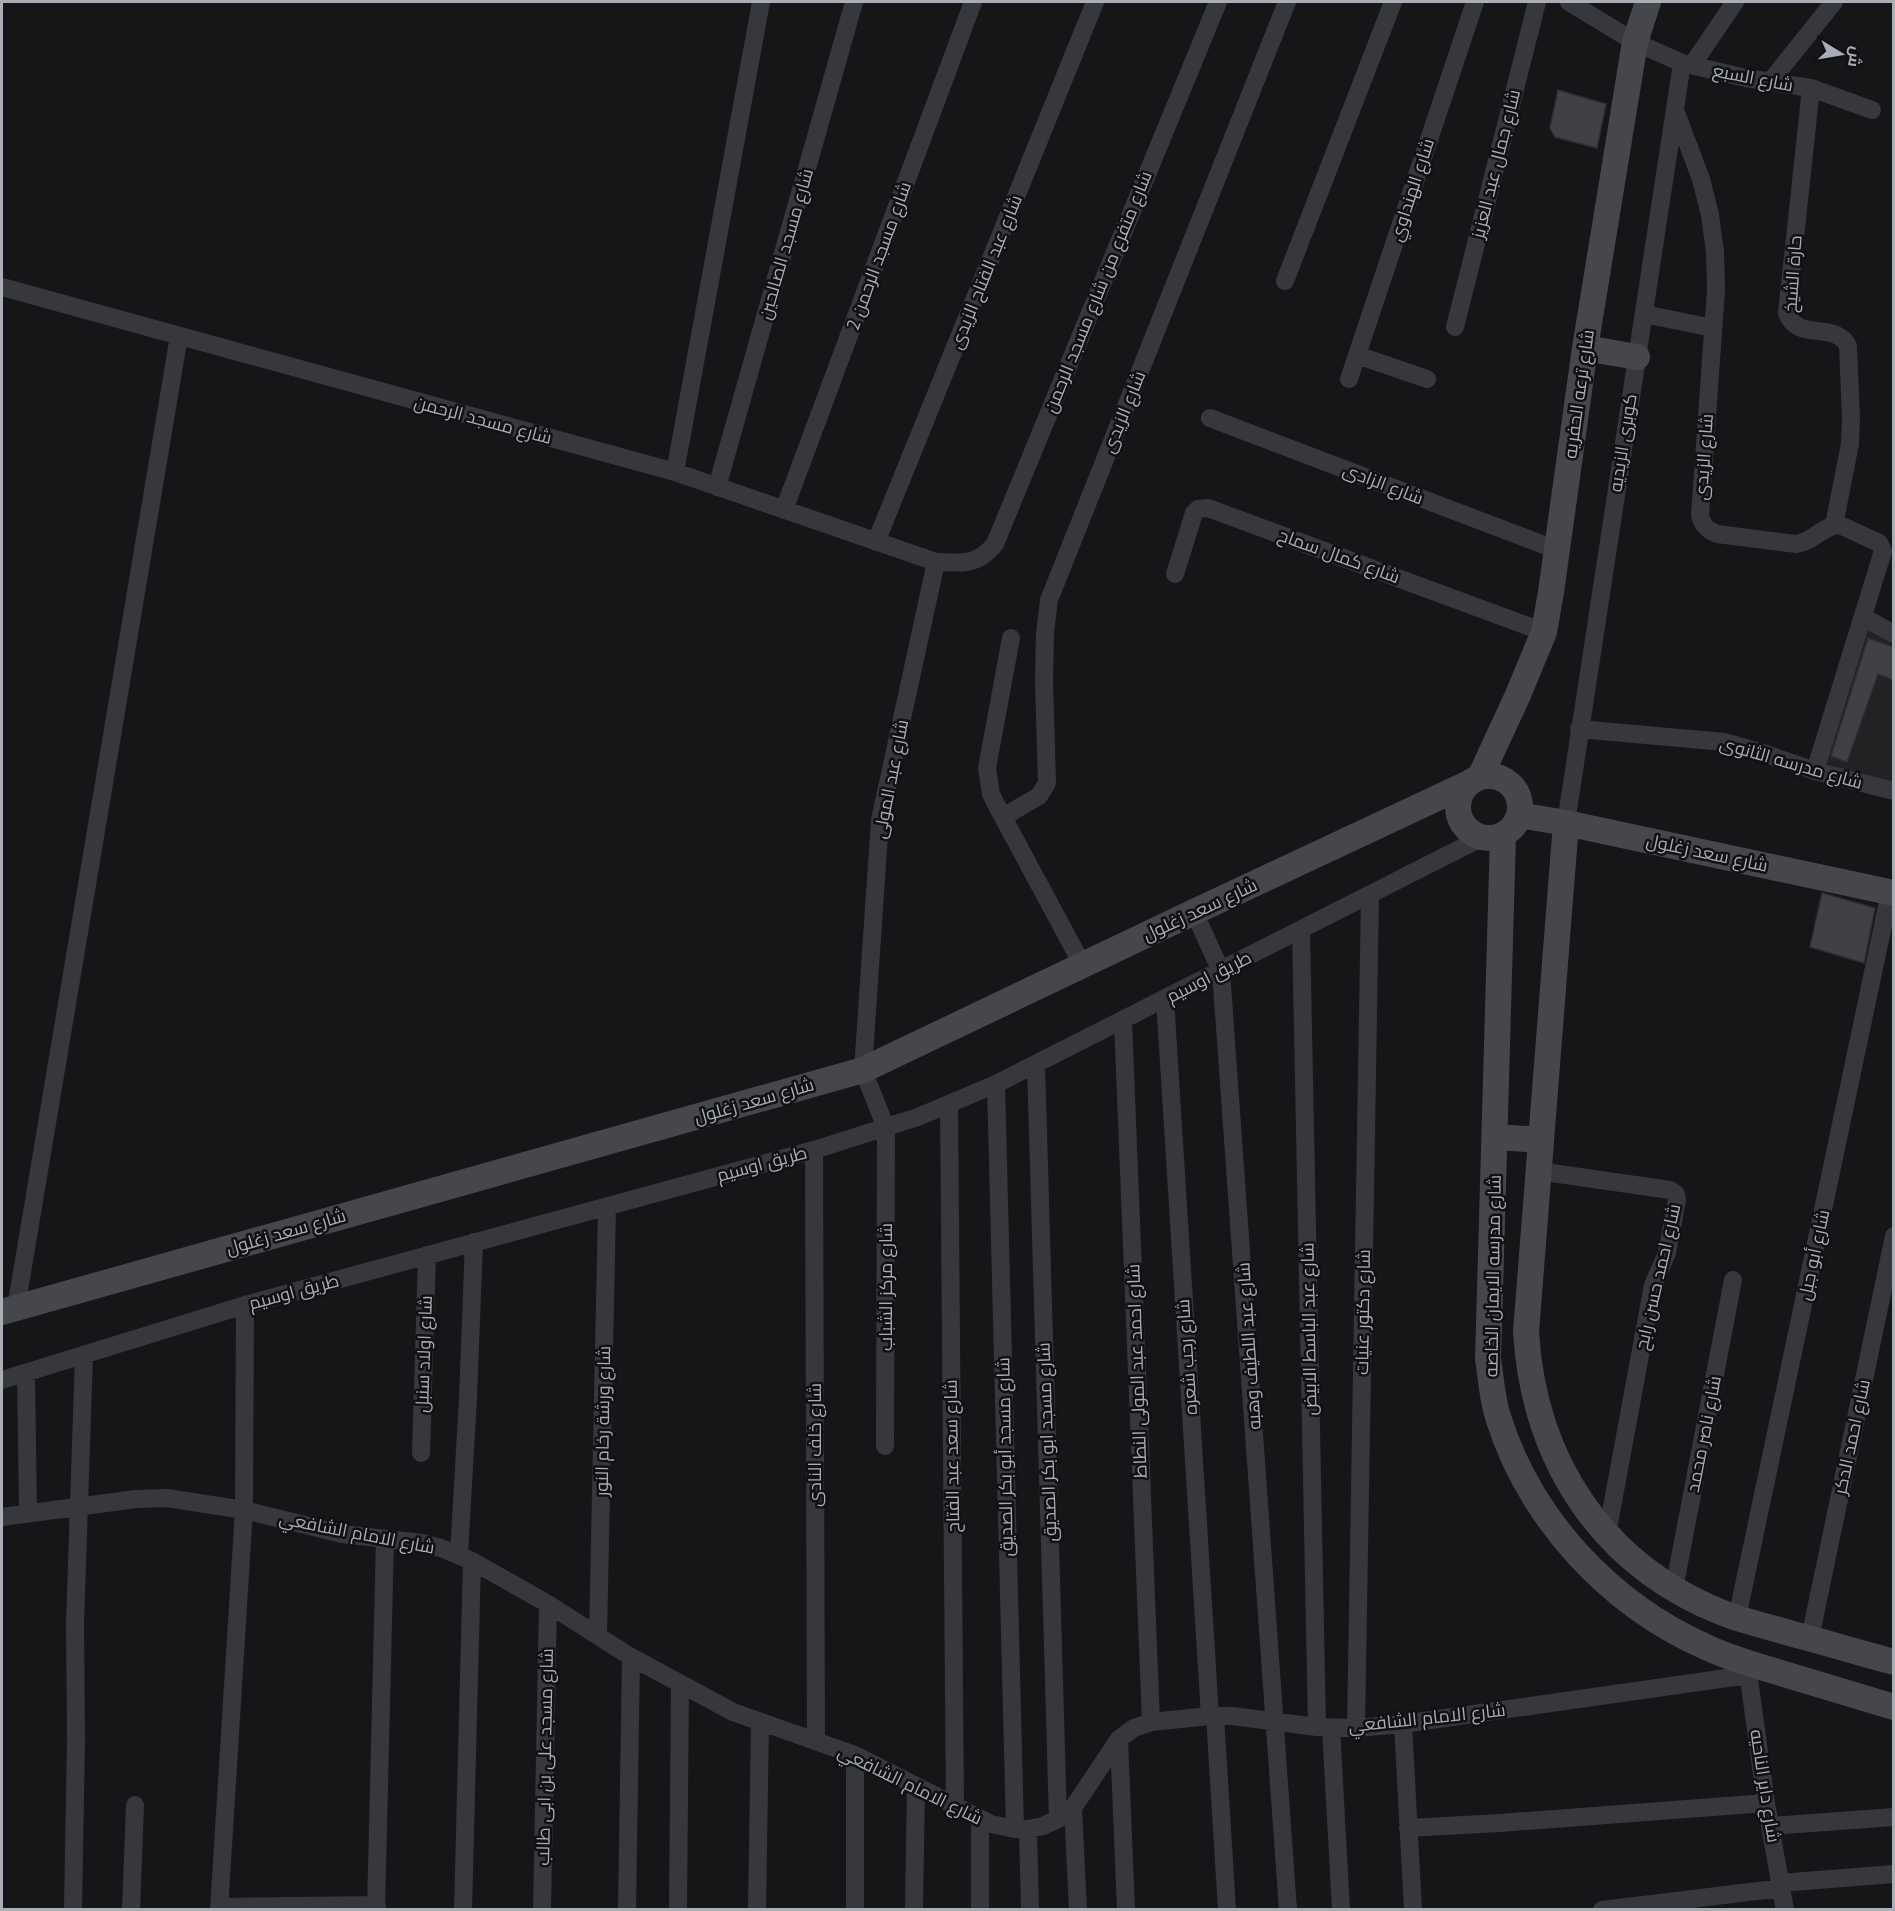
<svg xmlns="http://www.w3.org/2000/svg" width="1895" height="1911" font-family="'PT Sans',Cairo,sans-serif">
	<rect width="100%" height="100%" fill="#161618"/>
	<path fill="#222225" d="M1865,625L1893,640V786L1820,767Z"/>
	<path fill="#404145" stroke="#303034" stroke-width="1.5" d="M1558,90L1606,104L1597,148L1555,137L1550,128Z
		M1868,638L1893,647V680L1878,674L1847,762L1831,756Z
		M1822,893L1875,908L1864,963L1810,947Z"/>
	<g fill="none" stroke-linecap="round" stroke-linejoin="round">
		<path stroke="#37383d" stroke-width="18" d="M1569,2L1635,42L1682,63L1746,78L1811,88L1872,110
			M1692,65L1735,2
			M1770,82L1834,2
			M1811,88L1787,313C1797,342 1836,321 1848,346L1851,417L1850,444L1834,525
			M1675,110L1701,179L1710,215L1715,252L1716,290L1700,515C1702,525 1707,530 1717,534L1796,544C1813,542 1823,525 1840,525L1879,543L1883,551L1815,771
			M1285,281L1393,2
			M2,287L675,472L936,562C962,563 977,566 995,544L1218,2
			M1644,314L1713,328
			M1455,327L1537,2
			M1357,355L1427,379
			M1349,379L1475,2
			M1210,418L1557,550
			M675,472L761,2
			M717,487L854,2
			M784,510L973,2
			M876,542L1095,2
			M1175,574L1194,513L1198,509L1208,508L1544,632
			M1863,617L1894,634
			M1011,638L987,768L991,794L997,806L1083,966
			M1579,729L1724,742L1766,754L1815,771L1894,791
			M1003,817L1039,796L1047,783L1044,681L1045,633L1049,600L1287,2
			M1566,823L1682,63
			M1194,912L1221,971L1288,1910
			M1301,930L1317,1727
			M1165,999L1210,1716
			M1123,1021L1151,1722
			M1036,1064L1058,1819
			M996,1084L1015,1829
			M949,1106L955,1806
			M814,1150L816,1741
			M1538,1171L1670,1190L1676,1194L1677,1200L1667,1253L1653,1285L1607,1534
			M16,1308L179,336
			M26,1373L28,1513
			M2,1380L245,1305L814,1150L918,1117L996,1084L1481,838
			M885,1446L886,1128L863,1070L880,820L936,562
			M421,1453L427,1255
			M2,1517L136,1499L167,1498L244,1510L342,1534L422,1543L441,1548L472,1561L548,1604L631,1657L733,1712L855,1755L991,1824L1015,1829H1028L1043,1826L1058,1819L1073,1808L1119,1739L1134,1728L1151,1722L1210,1716H1232L1317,1727L1356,1728L1403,1724L1748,1675
			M459,1554L468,1398L474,1242
			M1674,1589L1733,1280
			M1737,1618L1890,892
			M598,1636L607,1207
			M1810,1638L1894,1236
			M1747,1664L1766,1803L1785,1910
			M1215,1716L1227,1910
			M1403,1724L1413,1910
			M1331,1728L1341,1910
			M1356,1728L1370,895
			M1119,1739L1126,1910
			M1073,1808L1078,1910
			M1771,1826L1894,1817
			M1408,1828L1500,1823L1766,1803
			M1028,1829L1030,1910
			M1780,1883L1894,1874
			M219,1907L377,1905
			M73,1910L76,1739L75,1623L84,1355
			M131,1910L135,1805
			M219,1910L244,1510L245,1305
			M376,1910L385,1539
			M463,1910L472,1561
			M542,1910L548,1604
			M627,1910L631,1657
			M678,1910L680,1684
			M757,1910L760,1722
			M855,1910V1755
			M914,1910L916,1786
			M980,1910V1819
			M1602,1910L1782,1888"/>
		<path stroke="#45474d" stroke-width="26" d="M1585,348L1637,357
			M1458 807a31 31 0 1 1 62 0a31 31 0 1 1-62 0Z
			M1480,777L1517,697L1544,632L1551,592L1585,348L1635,42L1648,2
			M1519,815L1566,823L1894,893
			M1566,823L1526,1332C1534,1461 1602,1565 1723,1613C1746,1622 1770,1627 1793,1634C1827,1643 1860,1653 1894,1662
			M1503,835L1488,1359C1491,1378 1492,1398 1498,1417C1530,1519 1609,1604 1706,1647C1731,1659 1758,1666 1784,1674C1821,1685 1857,1696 1894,1707
			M1495,1137L1541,1140
			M2,1312L863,1070L1194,912L1467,784"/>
	</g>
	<g text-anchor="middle" stroke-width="5" stroke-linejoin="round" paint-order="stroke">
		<g font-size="18" fill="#a8adb8" stroke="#111113">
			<text transform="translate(1753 78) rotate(11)" y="6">شارع السبع</text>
			<text transform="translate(1496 164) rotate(-76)" y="6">شارع جمال عبد العزيز</text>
			<text transform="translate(1412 190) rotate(-72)" y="6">شارع الهنداوي</text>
			<text transform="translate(786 244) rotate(-74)" y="6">شارع مسجد الصالحين</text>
			<text transform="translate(879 256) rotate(-70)" y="6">شارع مسجد الرحمن 2</text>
			<text transform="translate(986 272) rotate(-68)" y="6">شارع عبد الفتاح الزيدى</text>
			<text transform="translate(1793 274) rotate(-86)" y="6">حارة الشيخ</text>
			<text transform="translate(1098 292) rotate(-68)" y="6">شارع متفرع من شارع مسجد الرحمن</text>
			<text transform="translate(1579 394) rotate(-82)" y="6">شارع ترعه الحفريه</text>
			<text transform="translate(1124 412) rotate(-68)" y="6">شارع الزيدى</text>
			<text transform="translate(483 420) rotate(15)" y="6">شارع مسجد الرحمن</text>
			<text transform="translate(1623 443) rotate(-81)" y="6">كوبرى الزيديه</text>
			<text transform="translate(1704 457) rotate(-86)" y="6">شارع الزيدى</text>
			<text transform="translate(1383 484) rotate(21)" y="6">شارع الزادى</text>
			<text transform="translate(1339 556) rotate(20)" y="6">شارع كمال سماح</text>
			<text transform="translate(1791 763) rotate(16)" y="6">شارع مدرسه الثانوى</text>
			<text transform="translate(891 779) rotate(-79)" y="6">شارع عبد المولى</text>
			<text transform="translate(1707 853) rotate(12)" y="6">شارع سعد زغلول</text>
			<text transform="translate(1200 910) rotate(-25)" y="6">شارع سعد زغلول</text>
			<text transform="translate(1209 977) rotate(-27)" y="6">طريق اوسيم</text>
			<text transform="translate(754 1101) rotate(-16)" y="6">شارع سعد زغلول</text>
			<text transform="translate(762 1164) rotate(-15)" y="6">طريق اوسيم</text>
			<text transform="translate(286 1232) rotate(-16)" y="6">شارع سعد زغلول</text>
			<text transform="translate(1814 1255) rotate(-78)" y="6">شارع أبو جبل</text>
			<text transform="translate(1493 1276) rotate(-89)" y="6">شارع مدرسه الايمان الخاصه</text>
			<text transform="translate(1658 1277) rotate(-77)" y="6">شارع احمد حسن رابح</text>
			<text transform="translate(886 1287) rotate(-90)" y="6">شارع مركز الشباب</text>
			<text transform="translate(294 1292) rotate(-15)" y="6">طريق اوسيم</text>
			<text transform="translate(1363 1312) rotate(-89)" y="6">شارع دكتور عنيات</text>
			<text transform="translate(1309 1329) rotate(-91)" y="6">شارع عبد الباسط الابيض</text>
			<text transform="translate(1249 1346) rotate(-94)" y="6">شارع عبد اللطيف وهبه</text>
			<text transform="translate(424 1354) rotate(-88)" y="6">شارع اولاد سنبل</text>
			<text transform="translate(1187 1357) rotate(-94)" y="6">شارع رجب شعره</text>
			<text transform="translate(1137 1371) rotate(-92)" y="6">شارع احمد عبد المولى النطاط</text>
			<text transform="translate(603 1421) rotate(-89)" y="6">شارع ورشة رخام النور</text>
			<text transform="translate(1704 1434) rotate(-79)" y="6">شارع ناصر محمد</text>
			<text transform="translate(1852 1437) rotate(-78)" y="6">شارع احمد الدكر</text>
			<text transform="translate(1047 1442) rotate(-92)" y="6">شارع مسجد ابو بكر الصديق</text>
			<text transform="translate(815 1445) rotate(-90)" y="6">شارع خلف النادى</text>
			<text transform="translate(952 1456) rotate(-91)" y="6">شارع سعد عبد الفتاح</text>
			<text transform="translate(1005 1457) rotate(-91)" y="6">شارع مسجد أبو بكر الصديق</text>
			<text transform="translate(357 1533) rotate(11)" y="6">شارع الامام الشافعي</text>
			<text transform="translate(1427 1718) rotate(-6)" y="6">شارع الامام الشافعي</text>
			<text transform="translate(545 1757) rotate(-89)" y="6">شارع مسجد على بن ابى طالب</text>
			<text transform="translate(910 1785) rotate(26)" y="6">شارع الامام الشافعي</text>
			<text transform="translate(1765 1786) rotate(81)" y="6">شارع داير الناحيه</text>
		</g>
	</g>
	<rect width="1895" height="1911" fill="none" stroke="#a8adb8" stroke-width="6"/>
	<g transform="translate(1841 54) rotate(101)" stroke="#111113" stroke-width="4.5" paint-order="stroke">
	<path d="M0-4.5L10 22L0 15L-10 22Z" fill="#a8adb8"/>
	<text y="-9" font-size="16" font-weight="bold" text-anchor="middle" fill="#a8adb8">ش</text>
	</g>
</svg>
